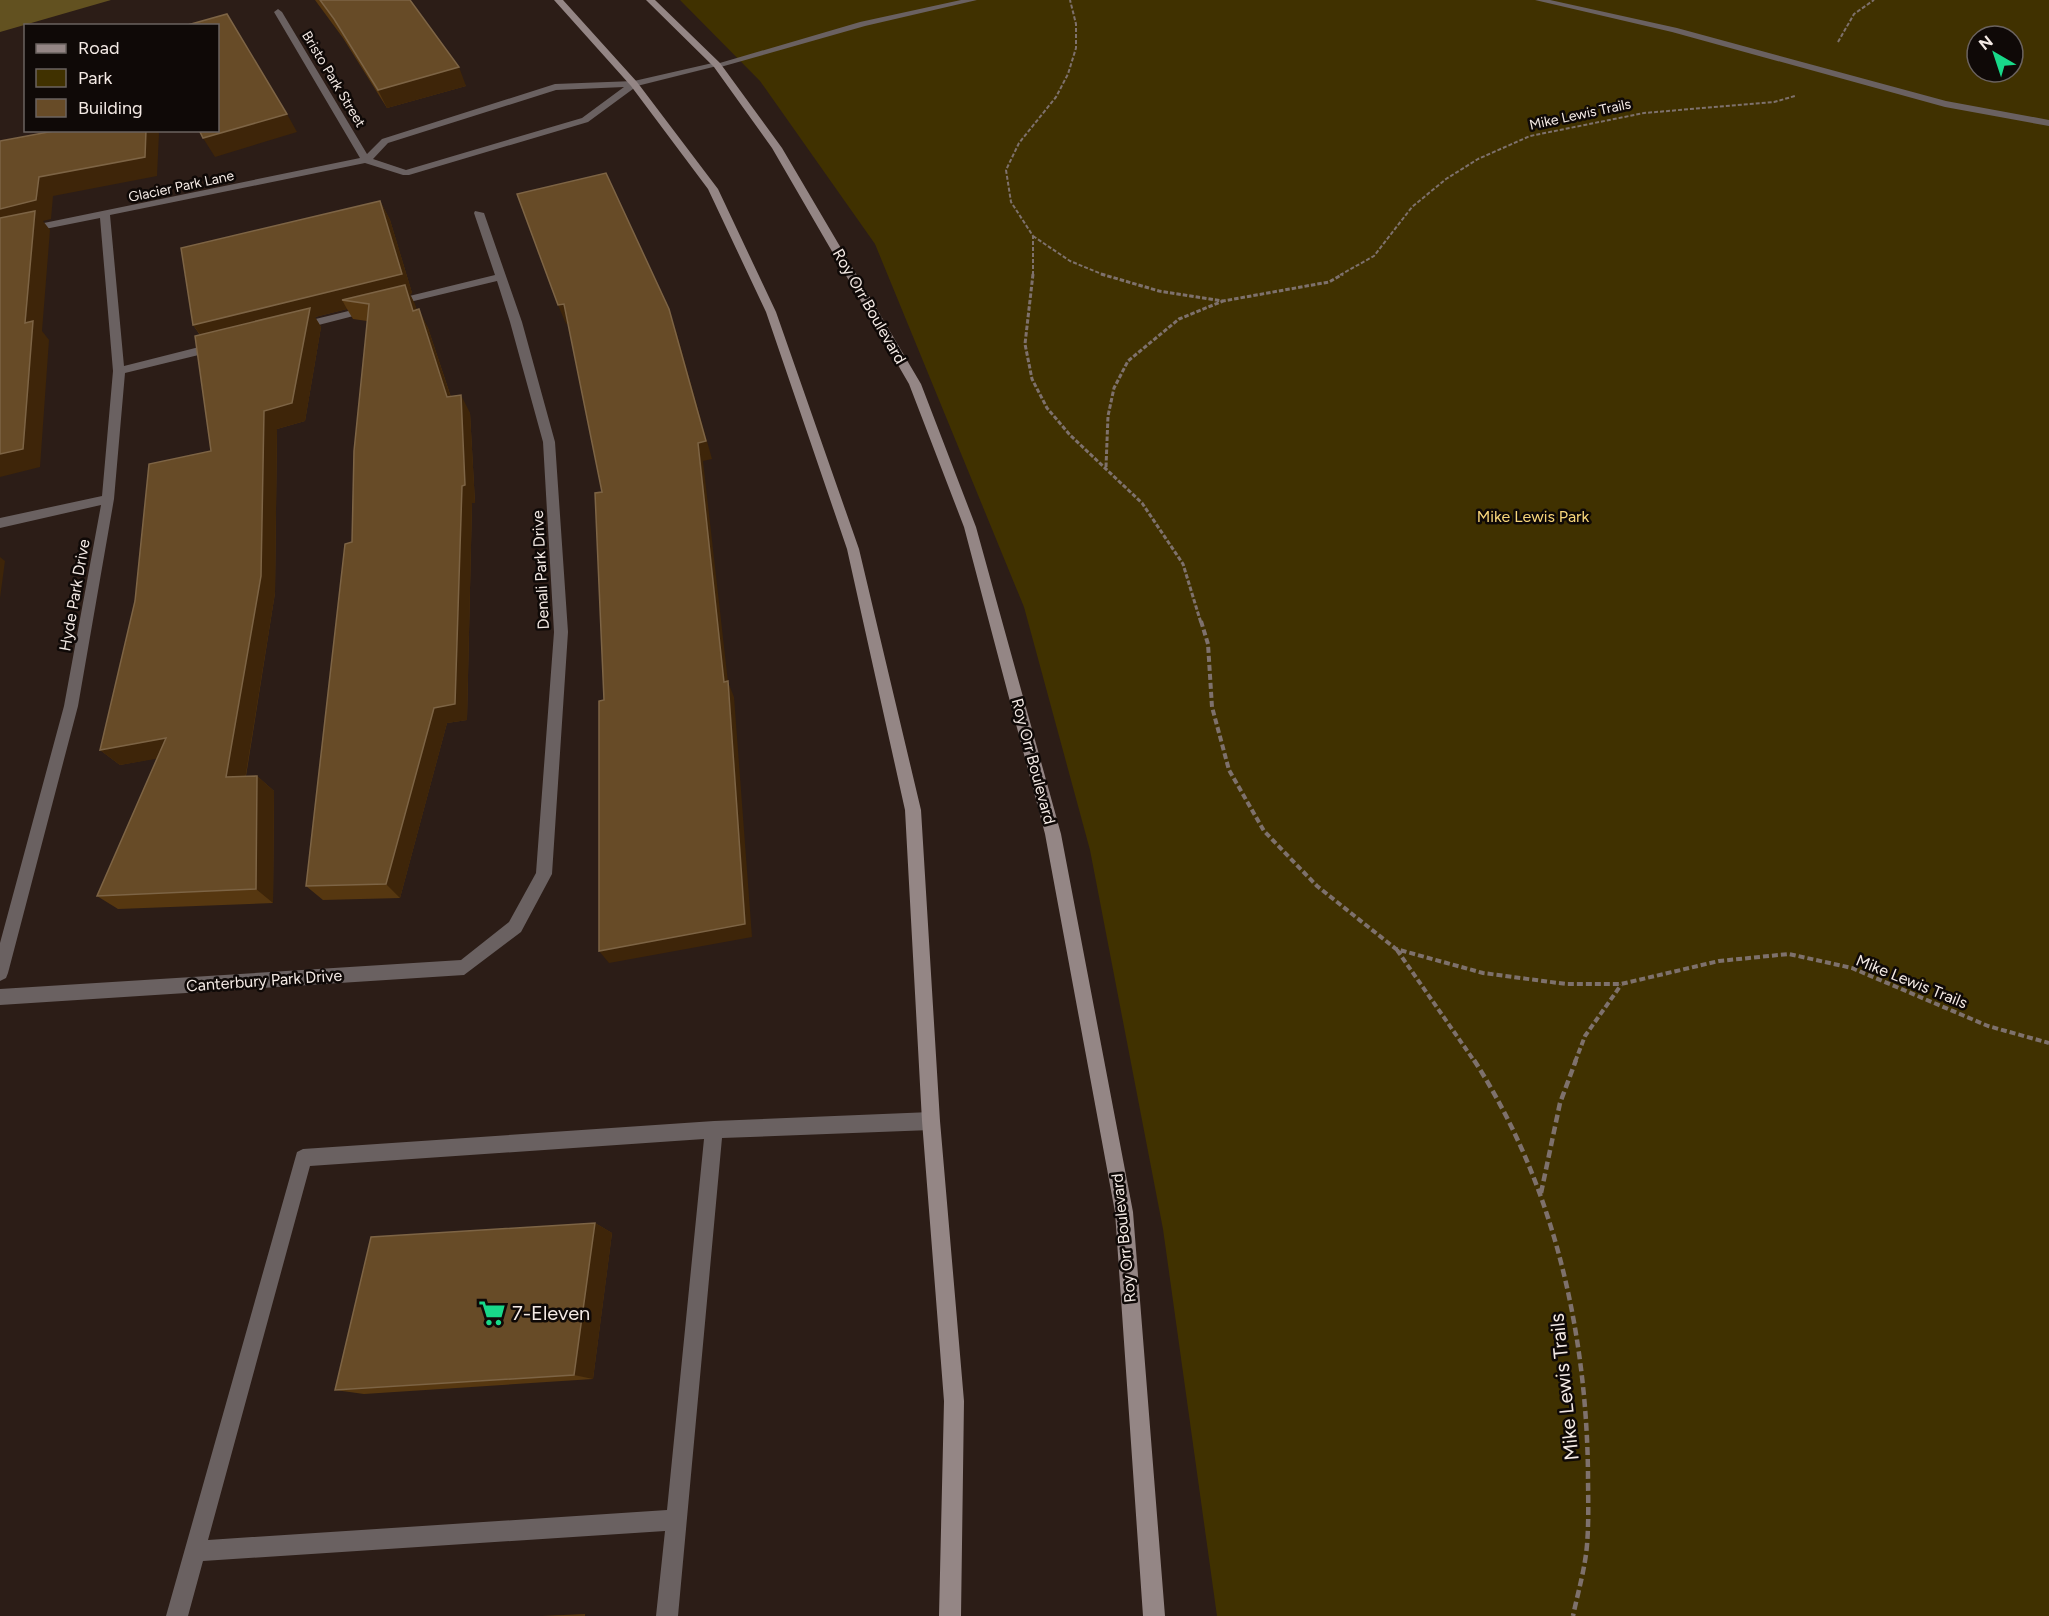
<svg xmlns="http://www.w3.org/2000/svg" width="2049" height="1616" font-family="Figtree,sans-serif">
	<rect width="100%" height="100%" fill="#2c1d17"/>
	<path fill="#403100" fill-rule="evenodd" d="M680,0H2049V1616H1217L1163,1229L1090,850L1024,607L875,244L760,81ZM1977,36H2013V72H1977Z"/>
	<path fill="#625120" d="M0,0H111L0,32Z"/>
	<g fill="none" stroke-linecap="round" stroke-linejoin="round">
		<path stroke="#7e716c" stroke-width="2" stroke-dasharray="4 2" stroke-linecap="butt" d="M1838,42L1854,14L1874,0
			M1033,236L1070,261L1104,275
			M1033,275V236L1011,202L1006,170L1019,143L1056,97L1068,74L1076,48V24L1070,0
			M1340,275L1374,256L1412,207L1446,179L1478,159L1530,136L1644,113L1774,102L1795,96"/>
		<path stroke="#7e716c" stroke-width="3" stroke-dasharray="4.5 2" stroke-linecap="butt" d="M1033,274L1025,344L1032,379L1047,408L1070,435L1142,503L1183,564L1201,623
			M1101,274L1159,291L1223,301L1329,282L1343,274
			M1106,467L1108,416L1114,388L1128,361L1179,319L1223,301"/>
		<path stroke="#7e716c" stroke-width="4" stroke-dasharray="6 3" stroke-linecap="butt" d="M1201,621L1208,644L1212,707L1229,770L1264,831L1317,886L1396,949L1483,973L1566,984H1621L1719,961L1789,954L1852,968L1988,1026L2049,1043
			M1397,950L1475,1062
			M1575,1062L1585,1036L1621,985"/>
		<path stroke="#7e716c" stroke-width="4.5" stroke-dasharray="8 4" stroke-linecap="butt" d="M1474,1060C1553,1183 1586,1328 1588,1472C1588,1496 1589,1521 1587,1545C1585,1569 1578,1592 1573,1616
			M1541,1193L1560,1103L1576,1060"/>
		<path fill="#6a6161" fill-rule="evenodd" d="M961,0H977L865,26L717,68L713,65L860,22Z
			M1535,0H1550L1677,28L1946,101L2049,120V126L1945,107L1672,32Z
			M931,1112L937,1115L940,1121L937,1127L931,1130L722,1138L678,1616H656L665,1531L203,1561L188,1616H166L297,1152L303,1149L714,1121ZM704,1139L667,1510L208,1540L310,1166Z"/>
		<path fill="#6a6161" fill-rule="evenodd" d="M278,9L282,12L367,154L382,139L555,84L634,81L717,62L721,65L637,86L588,122L409,175H403L365,163L110,215L124,366L215,343L221,347L219,350L125,373L114,499L78,706L8,973L6,978L0,981V943L64,706L101,505L0,528V518L102,496L113,371L100,218L0,238V232L360,158L274,12ZM624,87L582,118L406,170L373,159L388,143L556,90Z
			M475,211L484,213L522,322L555,442L568,632L552,874L521,932L464,975L0,1005V989L461,960L509,922L536,873L554,632L543,442L510,322L497,281L393,306L388,303L389,301L495,275L474,213Z
			M369,306L374,309L373,311L299,330L293,326L295,324Z"/>
		<path fill="#948685" fill-rule="evenodd" d="M554,0H563L637,82L718,189L776,312L859,549L921,810L940,1121L964,1401L961,1616H939L944,1401L922,1121L905,810L847,549L766,312L708,189L631,86Z
			M646,0H655L720,63L782,148L921,384L976,527L1061,834L1133,1212L1165,1616H1143L1115,1212L1045,834L964,527L909,384L772,148L714,67Z"/>
	</g>
	<path fill="#563710" d="M315,0H410L466,86L387,108L343,38Z
		M380,201L390,220L412,293L410,294L417,310L428,328L451,397L470,413L475,503H472L467,720L447,723L400,898L323,900L306,886L352,542L367,321L353,319L347,309L315,317L321,327L305,421L277,429L275,593L246,776H257L274,791L273,903L118,909L97,896L157,758L120,765L100,750L211,451L200,335L193,325Z
		M595,1223L612,1233L593,1379L364,1394L335,1390Z
		M585,1614V1616H542Z"/>
	<path fill="#3e2509" d="M459,67L466,86L387,108L378,90Z
		M287,114L297,132L215,157L203,138Z
		M146,130H157L159,133L157,176L53,196L51,219L43,221L50,230L42,331L49,340L40,467L0,477V454L25,323L0,231V209L39,177Z
		M380,201L390,220L412,293L410,294L415,304L422,329L413,311L408,294L342,300L347,309L315,317L321,327L305,421L277,429L275,593L243,792L226,777L207,343L193,325Z
		M564,304L572,322L566,324L558,305Z
		M419,309L428,328L457,416L447,397Z
		M675,327L712,459L703,461L728,682L734,697L752,937L609,963L599,951L724,682Z
		M461,395L470,413L475,503H472L467,720L447,723L400,898L386,884Z
		M0,557L5,561L0,598Z
		M166,738L184,754L120,765L100,750Z
		M257,776L274,791L273,903L256,889Z
		M595,1223L612,1233L593,1379L574,1375Z"/>
	<path fill="#674b27" stroke="#7d6445" stroke-width="1.5" d="M320,0H410L459,67L378,90L334,19Z
		M227,14L287,114L203,138L199,130H218V26H184Z
		M59,130H146L145,157L39,177L36,200L0,209V141Z
		M606,173L669,309L706,441L698,443L724,682L728,681L745,924L599,951V701L604,700L595,493L602,492L564,304L558,305L517,194Z
		M380,201L402,274L193,325L181,248Z
		M35,211L25,323L33,321L23,449L0,454V218Z
		M405,285L413,311L419,309L447,397L461,395L465,485L462,486L455,704L434,708L386,884L306,886L345,544L352,542L354,451L369,304L342,300Z
		M310,308L292,403L264,411L261,576L226,777L257,776L256,889L97,896L166,738L100,750L135,601L149,464L211,451L195,336Z
		M595,1223L574,1375L335,1390L371,1237Z"/>
	<defs>
		<symbol id="supermarket-bare" viewBox="-9 -9 18 18"><path d="M-6-5.5h2.5l.6 2H6L4.5 2H-2.5L-4.4-4H-6ZM-1.5 3.2a1.3 1.3 0 1 0 .1 0ZM3 3.2a1.3 1.3 0 1 0 .1 0Z" fill="#18d989" stroke="#0f0907" stroke-width="2.5" paint-order="stroke"/></symbol>
	</defs>
	<g fill-rule="evenodd">
		<use href="#supermarket-bare" x="473" y="1294" width="38" height="38"/>
	</g>
	<g text-anchor="middle" stroke-width="5" stroke-linejoin="round" paint-order="stroke">
		<g font-size="14" fill="#f4eae5" stroke="#0f0907">
			<text transform="translate(334 79) rotate(59)" y="5">Bristo Park Street</text>
			<text transform="translate(1580 114) rotate(-12)" y="5">Mike Lewis Trails</text>
			<text transform="translate(181 186) rotate(-12)" y="5">Glacier Park Lane</text>
		</g>
		<g font-size="16" fill="#f4eae5" stroke="#0f0907">
			<text transform="translate(870 306) rotate(60)" y="6">Roy Orr Boulevard</text>
			<text transform="translate(540 570) rotate(-93)" y="6">Denali Park Drive</text>
			<text transform="translate(74 595) rotate(-80)" y="6">Hyde Park Drive</text>
			<text transform="translate(1034 761) rotate(75)" y="6">Roy Orr Boulevard</text>
			<text transform="translate(264 980) rotate(-4)" y="6">Canterbury Park Drive</text>
			<text transform="translate(1912 981) rotate(22)" y="6">Mike Lewis Trails</text>
			<text transform="translate(1123 1238) rotate(-96)" y="6">Roy Orr Boulevard</text>
		</g>
		<g font-size="16" fill="#f9d77b" stroke="#0f0907">
			<text x="1533" y="522">Mike Lewis Park</text>
		</g>
		<g font-size="20" fill="#f4eae5" stroke="#0f0907" text-anchor="start">
			<text x="512" y="1320">7-Eleven</text>
		</g>
		<g font-size="20" fill="#f4eae5" stroke="#0f0907">
			<text transform="translate(1564 1387) rotate(-96)" y="7">Mike Lewis Trails</text>
		</g>
	</g>
	<rect x="24" y="24" width="195" height="108" fill="#0f0907" stroke="#6b6360" stroke-width="1.5"/>
	<rect x="36" y="44" width="30" height="9" fill="#948685" stroke="#6b6360" stroke-width="1.5"/>
	<text x="78" y="54" font-size="18" fill="#f4eae5">Road</text>
	<rect x="36" y="69" width="30" height="18" fill="#403100" stroke="#6b6360" stroke-width="1.5"/>
	<text x="78" y="84" font-size="18" fill="#f4eae5">Park</text>
	<rect x="36" y="99" width="30" height="18" fill="#674b27" stroke="#6b6360" stroke-width="1.5"/>
	<text x="78" y="114" font-size="18" fill="#f4eae5">Building</text>
	<g transform="translate(1995 54) rotate(321)"><circle r="28" fill="#0f0907" stroke="#6b6360" stroke-width="1.5"/>
	<path d="M0-4.5L10 22L0 15L-10 22Z" fill="#18d989"/>
	<text y="-9" font-size="16" font-weight="bold" text-anchor="middle" fill="#f4eae5">N</text>
	</g>
</svg>
